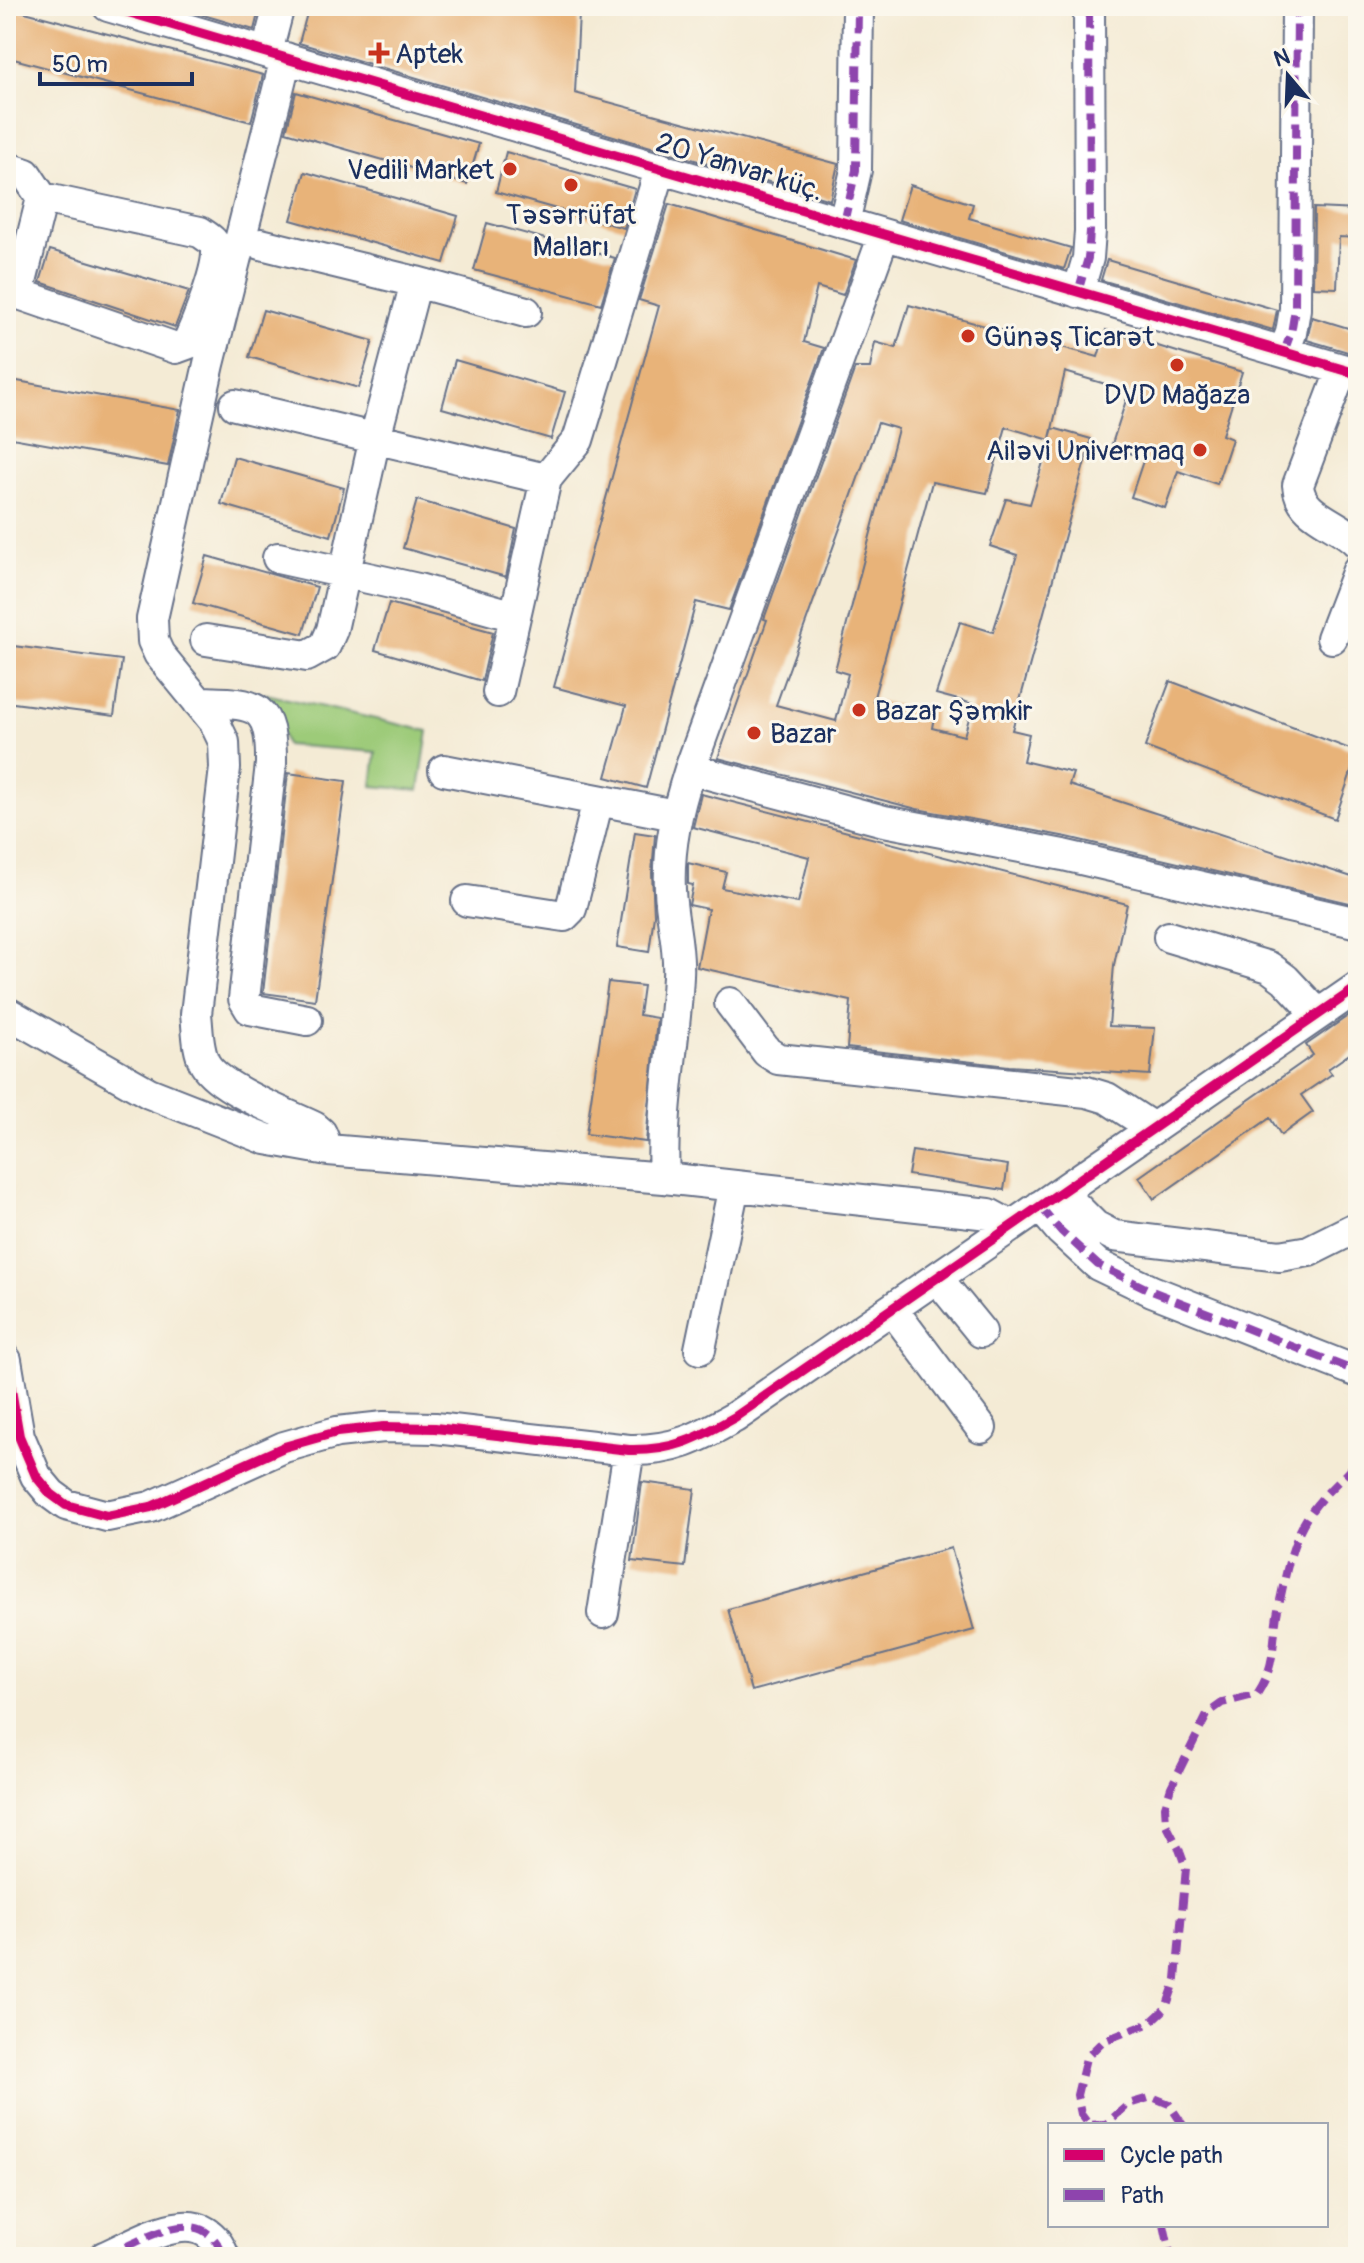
<svg xmlns="http://www.w3.org/2000/svg" width="1364" height="2263" font-family="Pangolin,sans-serif">
	<rect width="100%" height="100%" fill="#fbf7ec"/>
	<filter id="ink" filterUnits="userSpaceOnUse"><feTurbulence type="fractalNoise" baseFrequency=".0125" numOctaves="2"/><feDisplacementMap in="SourceGraphic" scale="16" xChannelSelector="R" yChannelSelector="G"/><feConvolveMatrix kernelMatrix="1 2 1 2 8 2 1 2 1" color-interpolation-filters="sRGB"/></filter>
	<filter id="wash" filterUnits="userSpaceOnUse"><feTurbulence type="fractalNoise" baseFrequency=".006" numOctaves="4" result="noise"/><feDisplacementMap in="SourceGraphic" scale="32" xChannelSelector="R" yChannelSelector="G"/><feGaussianBlur stdDeviation="1.8" result="paint"/><feColorMatrix in="noise" values="0 0 0 0 0 0 0 0 0 0 0 0 0 0 0 0 0 1.4 0 .05"/><feComposite in="paint" operator="in"/></filter>
	<g filter="url(#wash)">
		<rect width="100%" height="100%" fill="#f4ebd5"/>
		<path fill="#9dcb79" stroke="#5c7d6c" stroke-width="2" d="M266,694L428,731L419,790L372,786L376,752L286,745Z"/>
		<g id="blocks">
			<path fill="#e8b379" fill-rule="evenodd" d="M173,6H260L254,30Z
				M309,6H415L579,13L575,93L838,164L830,200L299,43Z
				M6,7L263,75L251,122L6,57Z
				M296,92L479,144L467,184L286,132Z
				M506,152L635,189L624,228L496,192Z
				M305,172L458,216L444,263L291,220Z
				M910,185L973,204L969,218L1071,248L1064,269L899,220Z
				M669,204L856,260L843,295L817,287L804,342L824,348L729,610L696,602L646,788L606,777L626,706L554,687L659,306L639,300Z
				M1314,208L1358,210V238L1339,237L1337,288L1313,287Z
				M487,223L615,258L601,304L474,270Z
				M50,250L189,291L175,327L40,282Z
				M1107,260L1277,310L1273,330L1101,280Z
				M909,305L1098,357L1106,330L1242,372L1222,435L1232,439L1217,484L1178,471L1165,508L1131,497L1144,458L1111,447L1129,391L1065,372L1050,438L1053,428L1091,439L1012,730L1029,734L1023,761L1073,773L1069,785L1358,879L1354,904L1067,837L917,809L718,758L767,620L764,619L855,368H870L875,342L896,348ZM878,423L898,429L835,670L848,674L836,721L776,705ZM1006,427L1050,440L1030,504L1006,499L990,546L1017,555L993,632L960,622L936,694L973,704L964,736L932,728L935,711L873,701L932,482L987,493Z
				M263,310L373,341L359,388L249,357Z
				M1312,317L1358,331V355L1307,340Z
				M455,360L565,392L551,439L442,408Z
				M6,379L180,410L168,466L6,437Z
				M234,457L344,488L331,536L221,504Z
				M417,500L516,529L506,577L403,548Z
				M207,556L317,587L303,634L193,603Z
				M389,603L493,632L482,681L375,650Z
				M6,645L122,660L114,716L6,702Z
				M1170,681L1358,752L1335,819L1145,747Z
				M288,773L346,781L315,1000L263,993Z
				M701,794L1127,904L1114,965L1109,1026L1155,1028L1150,1075L1009,1066L847,1048L851,1001L697,967L708,909L689,905L693,885L688,884V863L726,872L722,888L798,903L809,857L693,827Z
				M635,832L655,835L652,873L654,915L649,952L617,947Z
				M608,982L643,986L639,1015L657,1018L646,1142L586,1134Z
				M1358,1009V1048L1328,1069L1332,1074L1301,1095L1313,1112L1281,1135L1270,1118L1154,1199L1139,1177L1313,1055L1306,1045Z
				M912,1151L1008,1165L1004,1190L908,1175Z
				M642,1482L695,1489L685,1567L632,1561Z
				M951,1548L974,1630L751,1691L728,1609Z"/>
		</g>
	</g>
	<g filter="url(#ink)">
		<use href="#blocks" fill-opacity="0" stroke="#677188" stroke-width="2"/>
		<g fill="none" stroke-linecap="round" stroke-linejoin="round">
			<defs>
				<path id="minor" d="M108,6L1358,374
					M267,52L279,6
					M286,58L209,364L152,619L153,641L159,654L214,721L224,742L225,768L196,1014C198,1030 197,1049 205,1064C220,1089 287,1114 314,1127L321,1133L328,1150
					M6,167L26,174L42,198L20,286L22,295L176,348L187,344C196,326 218,271 217,251C216,241 207,237 200,232L42,198
					M844,223L856,170L858,6
					M884,235L690,769L884,821L1063,855L1358,923
					M261,244L416,282L526,312
					M1078,292L1088,258L1090,231L1089,6
					M1284,352L1291,333L1295,309L1297,6
					M1342,369L1298,485C1300,517 1339,522 1358,543
					M235,405L546,479L578,440L661,167
					M278,558L418,589L515,616
					M1332,638L1358,570
					M206,640L307,656L325,646L332,630L375,438L416,282
					M498,692L546,479
					M198,702C253,704 272,700 271,764L244,999L250,1009L307,1020
					M690,769C677,810 668,847 670,890C671,919 680,946 678,976C675,1044 660,1110 664,1178L989,1214L1002,1221
					M444,770L675,815
					M467,901L564,916L571,909L598,800
					M1169,937L1269,967L1285,979L1318,1014
					M730,1003L767,1052L778,1059L1087,1092L1107,1098L1153,1128
					M6,1012L149,1093L266,1139L328,1150L664,1178
					M1061,1192L1095,1226L1114,1236L1280,1256L1309,1251L1353,1229
					M1040,1206L1061,1231L1098,1265L1152,1291L1358,1372
					M937,1278L981,1332
					M892,1309L981,1428
					M700,1349L734,1186
					M6,1360L19,1436L36,1476L51,1494L66,1505L107,1516L151,1507L284,1447L337,1432L384,1427L435,1428L629,1450C674,1451 698,1438 735,1417L1358,987
					M603,1613L629,1450
					M104,2257C142,2241 203,2198 224,2257"/>
			</defs>
			<use href="#minor" stroke="#677188" stroke-width="34"/>
			<use href="#minor" stroke="#fff" stroke-width="30"/>
			<path stroke="#8e44ad" stroke-width="8" stroke-dasharray="16 8" stroke-linecap="butt" d="M844,223L856,170L858,6
				M1078,292L1088,258L1090,231L1089,6
				M1284,352L1291,333L1295,309L1297,6
				M1040,1206L1061,1231L1098,1265L1152,1291L1358,1372
				M1183,2125L1169,2104L1152,2097L1129,2104L1106,2124L1089,2125L1081,2114L1077,2095L1086,2058L1103,2041L1150,2023L1166,2008L1176,1979L1186,1868L1179,1849L1166,1824L1165,1806L1171,1787L1208,1713L1222,1703L1257,1694C1278,1663 1271,1639 1279,1605C1285,1577 1292,1540 1308,1516C1322,1495 1342,1479 1358,1461
				M1164,2225L1171,2257
				M104,2257C142,2241 203,2198 224,2257"/>
			<defs>
				<path id="cycleway" d="M108,6L1358,374
					M6,1360L19,1436L36,1476L51,1494L66,1505L107,1516L151,1507L284,1447L337,1432L384,1427L435,1428L629,1450C674,1451 698,1438 735,1417L1358,987"/>
			</defs>
			<use href="#cycleway" stroke="#fbf7ec" stroke-width="15"/>
			<use href="#cycleway" stroke="#d6006c" stroke-width="10"/>
		</g>
	</g>
	<g fill="#c8321e" stroke="#fbf7ec" stroke-width="3">
		<path d="M375 41h8v8h8v8h-8v8h-8v-8h-8v-8h8z"/>
		<circle cx="510" cy="169" r="8"/>
		<circle cx="571" cy="185" r="8"/>
		<circle cx="968" cy="336" r="8"/>
		<circle cx="1177" cy="365" r="8"/>
		<circle cx="1200" cy="450" r="8"/>
		<circle cx="859" cy="710" r="8"/>
		<circle cx="754" cy="733" r="8"/>
	</g>
	<g text-anchor="middle" stroke-width="6" stroke-linejoin="round" paint-order="stroke">
		<g font-size="28" fill="#1b2f5e" stroke="#fbf7ec" text-anchor="start">
			<text x="395" y="63">Aptek</text>
			<text x="494" y="179" text-anchor="end">Vedili Market</text>
			<text x="571" y="224" text-anchor="middle">Təsərrüfat<tspan x="571" dy="32">Malları</tspan></text>
			<text x="984" y="346">Günəş Ticarət</text>
			<text x="1177" y="404" text-anchor="middle">DVD Mağaza</text>
			<text x="1184" y="460" text-anchor="end">Ailəvi Univermaq</text>
			<text x="875" y="720">Bazar Şəmkir</text>
			<text x="770" y="743">Bazar</text>
		</g>
		<g font-size="28" fill="#1b2f5e" stroke="#fbf7ec">
			<text transform="translate(740 166) rotate(17)" y="10">20 Yanvar küç.</text>
		</g>
	</g>
	<rect width="1364" height="2263" fill="none" stroke="#fbf7ec" stroke-width="32"/>
	<rect x="1048" y="2123" width="280" height="104" fill="#fbf7ec" stroke="#a1a7b3" stroke-width="2"/>
	<rect x="1064" y="2149" width="40" height="12" fill="#d6006c" stroke="#a1a7b3" stroke-width="2"/>
	<text x="1120" y="2163" font-size="24" fill="#1b2f5e">Cycle path</text>
	<rect x="1064" y="2189" width="40" height="12" fill="#8e44ad" stroke="#a1a7b3" stroke-width="2"/>
	<text x="1120" y="2203" font-size="24" fill="#1b2f5e">Path</text>
	<g transform="translate(1288 76) rotate(341)" stroke="#fbf7ec" stroke-width="6" paint-order="stroke">
	<path d="M0-6L14 30L0 20L-14 30Z" fill="#1b2f5e"/>
	<text y="-12" font-size="22" font-weight="bold" text-anchor="middle" fill="#1b2f5e">N</text>
	</g>
	<path d="M40 72v12h152v-12" fill="none" stroke="#1b2f5e" stroke-width="4"/>
	<text x="52" y="72" font-size="24" fill="#1b2f5e" stroke="#fbf7ec" stroke-width="6" paint-order="stroke">50 m</text>
</svg>
